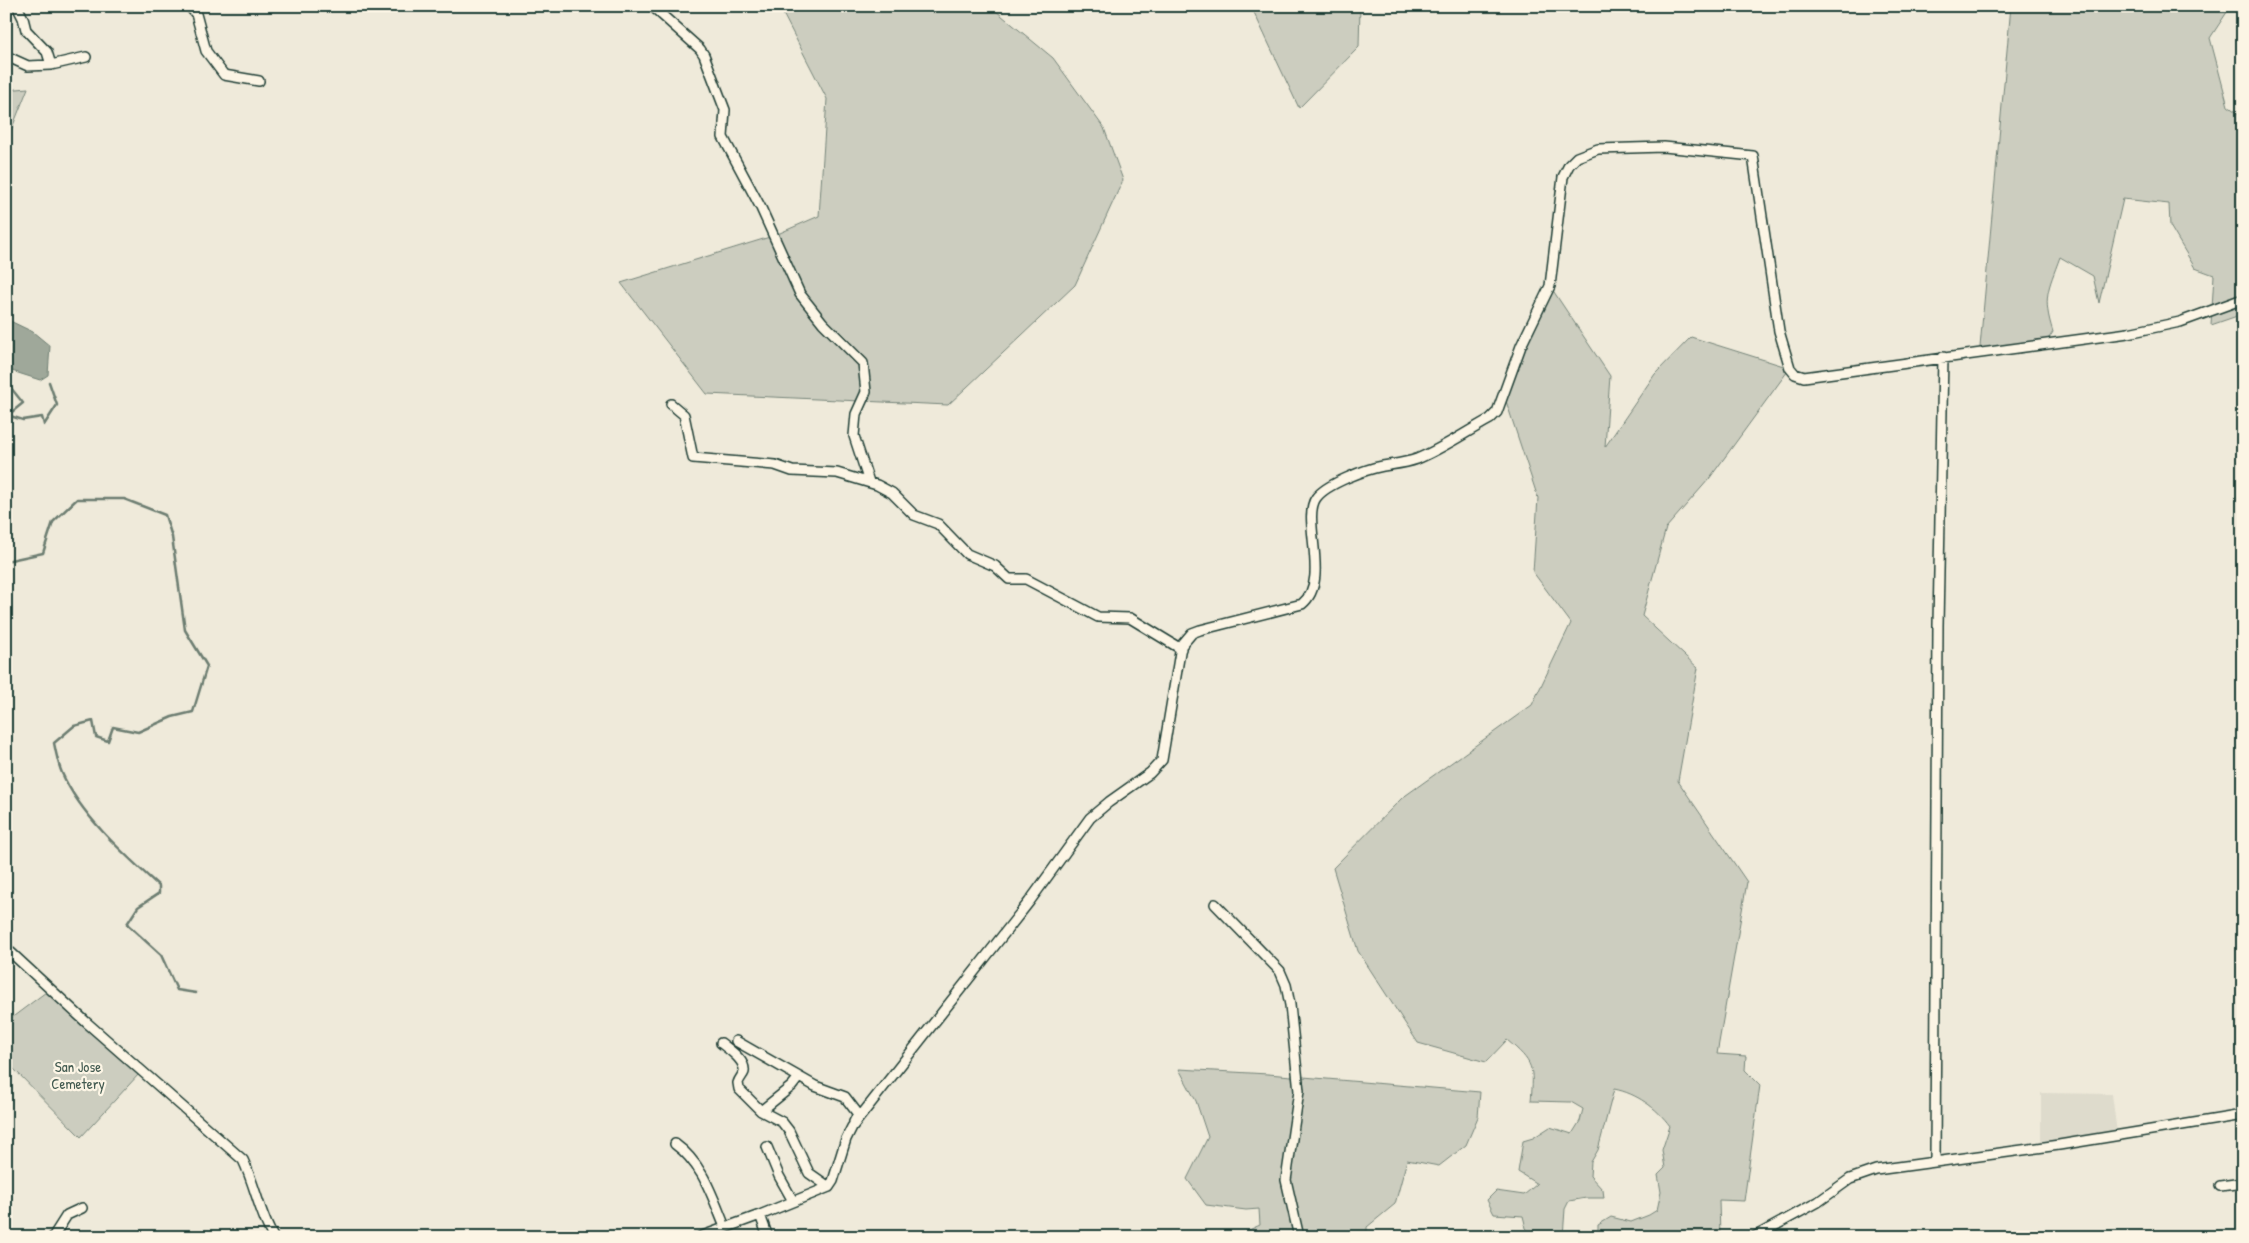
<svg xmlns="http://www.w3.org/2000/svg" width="2249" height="1243" font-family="'Patrick Hand',sans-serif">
	<rect width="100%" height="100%" fill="#efeada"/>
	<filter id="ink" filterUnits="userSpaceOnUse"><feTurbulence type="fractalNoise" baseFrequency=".02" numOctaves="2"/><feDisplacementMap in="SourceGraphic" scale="10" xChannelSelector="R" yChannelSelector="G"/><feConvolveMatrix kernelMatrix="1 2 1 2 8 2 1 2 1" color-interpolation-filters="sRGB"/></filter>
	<g filter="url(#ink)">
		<path fill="#dedbcc" d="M2041,1093L2112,1094L2117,1133L2041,1145Z"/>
		<path fill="#cccdbf" stroke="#76857a" d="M779,6H990L1053,58L1104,128L1123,180L1075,285L948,405L707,394L621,283L773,236L819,216L827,99Z
			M1251,6H1360L1359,47L1299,108Z
			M2011,6H2231L2210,38L2228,106L2243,117V314L2211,325L2214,275L2195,268L2170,226L2169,204L2123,199L2099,303L2093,276L2060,257C2048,290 2042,297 2053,332L2041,350L1979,358Z
			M28,88L10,133L6,164V90Z
			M1550,286L1610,376L1605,447L1655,374L1691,337L1790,368L1709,479L1666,528L1642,616L1698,668L1678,781L1747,882L1717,1054L1746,1056L1745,1070L1760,1085L1744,1201L1719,1200L1720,1237H1598V1225L1611,1217L1631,1222L1649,1215L1657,1210L1661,1192L1658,1175L1665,1168L1662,1150L1670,1126C1657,1108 1636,1093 1614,1089L1598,1150L1591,1162L1590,1176L1603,1190L1604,1198H1586L1569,1201L1565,1209L1563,1237H1534L1526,1228L1523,1216L1494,1214L1487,1200L1496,1191L1524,1195L1537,1184L1518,1172L1523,1141L1533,1138L1550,1127L1572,1134L1580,1121L1583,1109L1571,1102L1531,1101C1534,1067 1534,1063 1507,1040L1486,1062L1418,1043L1358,951L1333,868L1402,798L1532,705L1571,623L1533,572L1538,498L1504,395Z
			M46,992L139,1074L81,1137L6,1061V1022Z
			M1179,1069L1268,1074L1480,1092L1478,1117L1466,1145L1439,1166L1407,1160L1395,1204L1367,1227V1237H1245L1249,1230L1260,1225L1259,1209L1246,1210L1206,1205L1187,1179L1208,1137L1196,1101Z"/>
		<path fill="#9fa89a" stroke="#6c7d71" d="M6,319L33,332L50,346L48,375L40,380L12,371L6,352Z"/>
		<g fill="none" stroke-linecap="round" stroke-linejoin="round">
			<path stroke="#6c7d71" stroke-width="2.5" d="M6,387L11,388L23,403L7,416
				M7,415L23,420L42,417L44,425L57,405L49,382
				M6,561L43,553L53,522L77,499H124L165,515L172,537L185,630L207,666L193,712L172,717L138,732L113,727L108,741L96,737L93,721L74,726L54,743C56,753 58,764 62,773C81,816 125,855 159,886V893L138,907L127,924L161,955L177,990L196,993"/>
			<defs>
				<path id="street" d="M17,6L23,18L26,30L47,52L51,65
					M189,6L196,14L206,51L224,75L259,81
					M652,6L700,49L704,55L725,110L723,137L761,208L800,294L823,323L863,363L866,392L856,414L854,436L869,482
					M6,56L28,66L51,65L86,57
					M671,404L684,415L693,458L775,465L792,471L837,473L877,485L892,493L914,515L938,524L967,554L995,566L1009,579H1026L1098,617L1130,618L1181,649
					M1215,904L1280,971L1286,985L1290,1005L1299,1091L1286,1180L1299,1237
					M6,948L86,1022L243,1160C255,1185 259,1212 273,1237
					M736,1041L815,1086L845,1097L858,1114L854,1122
					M721,1043C728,1049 746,1060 744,1072C743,1075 739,1079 738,1083L739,1089L761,1111L782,1122L789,1131L809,1173L829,1187
					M761,1111L792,1086L799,1077
					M675,1144C703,1164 712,1196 725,1227
					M767,1147L779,1176L793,1201
					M1935,1162L1938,625L1943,357
					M2220,1186L2243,1183
					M760,1215L829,1187L833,1181L846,1139L852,1127L1029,902L1090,818L1109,802L1150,773L1162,760L1181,646L1192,633L1200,630L1302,604C1331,581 1301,519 1316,498C1326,484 1366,469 1383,466C1395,464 1406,463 1417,459C1442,449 1466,432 1490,419L1497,412L1521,346L1550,286L1563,177L1569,165L1577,157L1598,149L1664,147L1753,156L1779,331L1790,368L1795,374L1804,377L2128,333L2180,322L2243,299
					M53,1237L67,1215L82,1208
					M700,1237L760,1215L768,1237
					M1754,1237L1818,1202L1850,1179L1876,1170L2059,1145L2243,1115"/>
			</defs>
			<use href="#street" stroke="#1f3d34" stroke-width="12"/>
			<use href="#street" stroke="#fcf5e5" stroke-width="9"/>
		</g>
	</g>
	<g text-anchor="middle" stroke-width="4.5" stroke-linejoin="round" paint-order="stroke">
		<g font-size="15" fill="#425a50" stroke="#fcf5e5">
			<text x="78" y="1072">San Jose<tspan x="78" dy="17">Cemetery</tspan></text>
		</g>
	</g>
	<rect width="2249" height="1243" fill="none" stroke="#fcf5e5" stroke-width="25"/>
	<rect x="12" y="12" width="2224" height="1218" fill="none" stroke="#1f3d34" stroke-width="2" filter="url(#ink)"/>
</svg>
